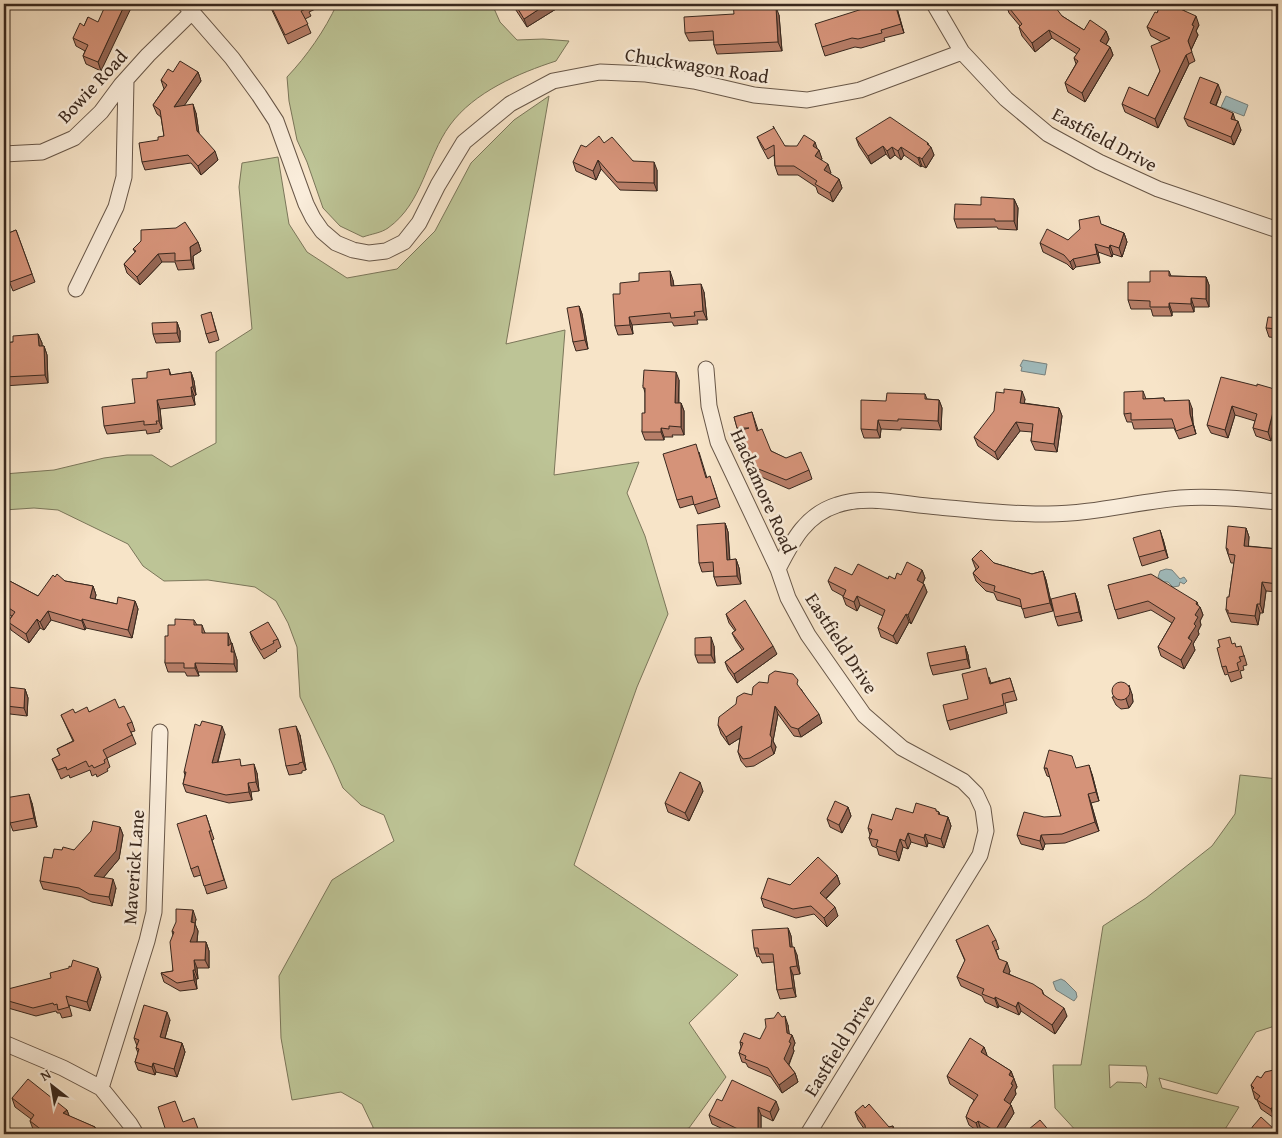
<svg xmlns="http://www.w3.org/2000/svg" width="1282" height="1138" font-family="'Gentium Book Plus',serif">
	<rect width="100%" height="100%" fill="#f7e4c8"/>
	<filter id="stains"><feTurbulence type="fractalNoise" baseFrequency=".004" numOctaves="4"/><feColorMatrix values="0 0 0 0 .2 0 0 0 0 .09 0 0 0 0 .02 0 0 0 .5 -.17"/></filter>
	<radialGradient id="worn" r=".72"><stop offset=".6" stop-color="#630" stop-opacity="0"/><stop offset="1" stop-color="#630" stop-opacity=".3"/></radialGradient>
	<path fill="#bdc496" stroke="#7b765a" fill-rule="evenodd" d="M337,4H492L500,22L517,40L543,39L569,41L556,61C519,73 474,92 450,125C426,158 423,203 388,228C381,233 371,234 363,237L340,226L323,208L307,162L297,140L289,101L287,77C307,56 325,30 337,4Z
		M549,96L506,344L565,330L554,475L639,462L627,493L645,536L668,614L637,687L574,865L738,975L689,1023L726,1077L689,1128L666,1134H373V1127L362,1104L341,1092L292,1100L281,1038L279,976L332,880L394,841L384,815L361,805L343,788L333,765L300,697L297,647L288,623L276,601L255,587L208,580L164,581L143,566L128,544L58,510L34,508L4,510V474L54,470L104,458L127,455H152L171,467L216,443V352L252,329L239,187L242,163L278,157L289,224L307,252L347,278L397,269L435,231L471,163L514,120Z
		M1240,775L1278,779V1025L1256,1032L1217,1094L1159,1078L1162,1088L1239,1107L1222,1134H1079L1055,1108L1053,1065H1081L1103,926L1146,898L1212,846L1235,814ZM1109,1065L1146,1066L1148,1075L1146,1088L1141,1083L1117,1082L1110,1088Z"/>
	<path fill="#a0bcbe" stroke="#77817e" d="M1226,96L1248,105L1244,116L1221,107Z
		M1023,360L1047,364L1045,375L1021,371L1022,367L1020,366Z
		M1166,569L1172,570L1180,579L1184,577L1187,581L1184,584L1180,582L1179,586L1173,587L1168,582H1164L1158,577L1160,571Z
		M1061,979L1065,981L1076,992L1077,997L1074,1001L1056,990L1053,982Z"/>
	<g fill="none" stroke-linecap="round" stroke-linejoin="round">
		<defs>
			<path id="minor" d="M185,4L232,58L259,95L276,121L306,204L313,218L322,231L336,243L353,250L369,253L386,251L404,242L419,223L438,185L464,142L510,104L553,81L600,72L646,74L694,81L754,95L807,100L860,90L962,52
				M934,4L962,52L1006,99L1048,134L1099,162L1158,189L1278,230
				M4,154L42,152L74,138L101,112L121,85L148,55L192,12
				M76,289L116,207L124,177L126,80
				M706,369L709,406L718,442L778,569L788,598L808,635L864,715L902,748L963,781L976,794L983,809L986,831L980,855L808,1134
				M778,569C792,542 805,515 837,505C868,494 906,505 939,507C974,510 1013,515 1048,514C1092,514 1136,502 1180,498C1213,496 1245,499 1278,502
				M4,1043L63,1068L101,1088L130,1124L136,1134
				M101,1088L147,941L154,912L160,732"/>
		</defs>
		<use href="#minor" stroke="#685748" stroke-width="17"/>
		<use href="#minor" stroke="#faeddb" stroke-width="15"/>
	</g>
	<path fill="#b77e68" stroke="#39281e" d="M269,4H326L309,12L311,16L305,19L311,33L288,44Z
		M512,4H564L527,27Z
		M748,4L750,8L779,15L782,51L717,54L714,45V40L689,41L685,33L734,14Z
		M878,4H896L904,33L884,38L885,41L861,48L855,47L825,56L822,47Z
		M1006,4L1062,16L1084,30L1106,31L1109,39L1106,45L1110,47L1113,55L1085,102L1068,92L1065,83L1076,64L1074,58L1077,54L1052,38L1035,52L1022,36L1019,27L1020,26L1009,13Z
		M1161,4H1185L1186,6L1184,11L1199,25L1196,31L1198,35L1191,50L1195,61L1189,64L1158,128L1125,112L1122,104L1148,96L1160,71L1162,42L1151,36L1147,27L1157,13Z
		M88,17L101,71L86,64L83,56L85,51L76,46L73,38L84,26Z
		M173,72H198L201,81L184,105L196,113L199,134L218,160L201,175L191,163L145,170L142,162L164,136L161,117L157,114L153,105L164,89L161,80Z
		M1221,92L1216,106L1236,121L1241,130L1234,145L1188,126L1184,118Z
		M757,137L785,146L818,149L822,159L821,160L831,173L830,174L839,179L842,188L833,202L818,193L816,187L798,175H778L775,166L774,155L768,159L761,146Z
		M856,138L929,145L934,155L926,168L922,166L921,167L904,155L901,160L895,155L890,159L886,154L871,164L859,146Z
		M604,143L633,161L657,170V191L620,190L601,169L596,180L576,171L573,162L586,147Z
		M1014,199L1018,208L1017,230L998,229L997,227L957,228L954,219L981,205Z
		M1103,225L1124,233L1127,242L1122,257L1113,254L1112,257L1098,252L1100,263L1076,267L1073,270L1067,264L1043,252L1040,243L1068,240Z
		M16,230L35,282L13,291L5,271H4V235Z
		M198,242L201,251L193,256L194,269L178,270L175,262H162L140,285L127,273L124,264L135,252L133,249Z
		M1169,271L1171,276L1206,277L1209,285V307H1194V312H1172V316H1153L1151,309H1131L1128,300L1150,282Z
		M673,280L674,286L704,292L707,320H697L698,324L674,326L672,322L632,325L633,334L618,335L615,326L620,294Z
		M579,306L582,314L588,349L576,351L573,342Z
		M211,312L219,340L209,343L206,334Z
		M1278,318V338L1269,337L1266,328Z
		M177,322L180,331V342L156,343L153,334Z
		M38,334L42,343V346H44L47,355L48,383L4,386V343L13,342Z
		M169,369L171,375L191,372L194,381L196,395L194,396L195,405L160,409L162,429L159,430L160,432L147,434L146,430L107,434L104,426L135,403L147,378Z
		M679,380V403H681L684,411V435H672L673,437H664V440H645L642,432L645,413V393L643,385Z
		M1257,386L1271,441L1256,436L1253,428L1255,421L1235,415L1228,438L1211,433L1207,425Z
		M1143,391L1146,399L1164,398L1165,401L1192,408L1193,423L1196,434L1179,439L1174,428L1134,429L1132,422H1127L1124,414Z
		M925,394L927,399L939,400L942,408L941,430L901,428V430L881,429L880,438H864L861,429L886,401Z
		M1025,399L1024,403L1059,408L1062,416L1057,452L1035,450L1031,441L1032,432L1020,431L998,460L978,446L974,437Z
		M752,412L758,430L771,451L809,470L812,479L789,489L759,476L756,469L753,470L738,431L734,417Z
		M699,452L707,478L713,485L720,507L698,514L694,504L680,508L677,500Z
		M725,523L728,532L730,560L736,559L739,568L741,584L717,586L714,577V571L702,572L699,563Z
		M1246,528L1249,537L1248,546L1278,549V592L1266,591L1263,613H1260L1258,625L1231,622L1226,610L1229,597L1234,563H1231L1226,548Z
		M1163,539L1168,558L1142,566L1139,557Z
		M972,559L994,563L1032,574L1043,571L1046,580L1053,611L1025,618L1022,607L997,600L994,593L986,591L976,581L973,573L976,569L975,567Z
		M922,570L925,578L923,583L927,592L911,624L909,622L897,644L881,637L878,628L883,616L860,605L857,611L846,605L843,597V596L832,590L828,581L852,575L895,579L901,575Z
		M55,577L65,581L93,586L96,595L95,599L117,604L135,601L138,609L132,638L86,628L85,630L51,620L44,630L40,628L29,643L11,630L8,622L12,616L4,612V578L38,596Z
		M1108,585L1197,602L1198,606L1200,607L1203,615L1200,621L1201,625L1198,631L1199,634L1193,644L1195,650L1184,669L1161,656L1158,647L1172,623L1151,610L1118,619Z
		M1075,593L1078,602L1082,621L1058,626L1055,617Z
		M726,614L777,654L737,683L728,670L725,662L742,650L736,641L732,633L735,631L729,623Z
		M194,620L197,625H202L205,633L231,642L237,660V672H198L199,676H187L185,672H168L165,663L168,636L175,625Z
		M250,632L278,639L281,647L276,650L277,651L264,659L253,641Z
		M1232,644L1244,655L1247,665L1243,666L1244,670L1240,671L1242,678L1231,682L1228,674L1225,675L1222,667Z
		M714,646L715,663H698L695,655Z
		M965,646L968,655L970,668L933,675L930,666Z
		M989,677L991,683L1010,678L1017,700L1005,703L1007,713L950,730L947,721Z
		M25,689L28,698L27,716L10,714L6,706Z
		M801,689L822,723L801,737L794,736L778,714L773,741L776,747L774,754L754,766L746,767L741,761L738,752L740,738L729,745L721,734L718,725L752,695Z
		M1132,694L1133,702L1129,708L1121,709L1116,705L1112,697Z
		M119,708L132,722L135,731L131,732L136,744L107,758L110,767L107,769L108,771L97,777L96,774L92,776L90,770L70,778L69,775L61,779L52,759L60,756L57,749L73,741L61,715Z
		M225,734L218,762L242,766L257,773L259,791L251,792L252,800L229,803L186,792L183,784L185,775L184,772Z
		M300,735L306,770L302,771V773L289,775L286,766Z
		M1044,768H1076L1092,774L1099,801L1091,803L1099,831L1065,843L1045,844L1043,850L1021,844L1017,835L1061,816L1050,777L1047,776Z
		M703,791L689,821L668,812L665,803Z
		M32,803L37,827L13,831L10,823Z
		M848,807L851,816L842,833L830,827L827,819Z
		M937,811L939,812L940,815L948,817L951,826L944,848L928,843L927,847L911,842L908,849L903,847L899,861L879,855L877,848L872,846L869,838L870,835L868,828L913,813Z
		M206,815L214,839L212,840L227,888L207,894L201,875L194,877L191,869Z
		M120,827L123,835L119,859L103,878L116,888L112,906L92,902L82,897L43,889L40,881L52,858L62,850H74Z
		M837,875L840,884L826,899L838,916L827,927L814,914L796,918L764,907L761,898L790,885Z
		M196,919L195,924L198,931L197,942H206L209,951V968H197L198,979H196L197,989L180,991L164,982L161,973L173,971V935L172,931Z
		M788,928L791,936L792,947L797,955L800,974L793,975L796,997L780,999L777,990L774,962L762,963L759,956L757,957L754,948Z
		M956,940H996L999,949L996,950L999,959L1010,971L1009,974L1042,990L1044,995L1067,1016L1055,1034L1021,1011L1019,1015L999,1006L998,1008L985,1002L982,996L961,986L957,977L965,961Z
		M101,977L90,1011L69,1005L72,1016L62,1018L60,1013H57L56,1011L36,1016L8,1008L5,1000Z
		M170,1020L165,1038L182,1043L185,1052L177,1077L156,1072L155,1075L138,1070L135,1062L138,1053L136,1048L137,1046L134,1038Z
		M788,1025L789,1034L792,1035L795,1043L793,1048L794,1051L789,1065L795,1073L798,1082L782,1093L771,1077L748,1067L746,1063L742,1062L739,1053L741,1047L740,1042L760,1039Z
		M984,1047L987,1056L1011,1071L1017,1087L1015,1090L1016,1094L1010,1104L1011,1105L1014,1113L1001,1134H988L981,1130L979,1132L969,1125L966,1117L974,1100L950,1084L947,1076Z
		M1278,1069V1112L1274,1118L1261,1109L1257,1100L1255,1099L1251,1085L1261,1078Z
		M12,1098L67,1110L69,1116L95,1127L97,1134H39L33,1129L30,1121L31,1119L15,1107Z
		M722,1101L779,1109L773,1121L761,1115V1134H734L712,1124L709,1115Z
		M865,1108L889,1127L893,1126L896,1134H866L865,1130L858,1120L855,1112Z"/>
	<path fill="#956755" stroke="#39281e" d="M125,4H133L101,71L98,62Z
		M547,4H564L527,27L524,19Z
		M895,4L896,5L904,33L901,24Z
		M1180,4H1185L1186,6L1181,16L1178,8Z
		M776,7L779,15L782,51L778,42Z
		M1196,16L1199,25L1196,31L1198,35L1191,50L1188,41L1192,25Z
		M1049,30L1052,38L1035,52L1032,43Z
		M1106,31L1109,39L1103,50L1100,41Z
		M1110,47L1113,55L1085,102L1082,93Z
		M1186,55L1189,64L1158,128L1155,119Z
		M198,72L201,81L178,115L174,107Z
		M1218,84L1221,92L1213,112L1210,103Z
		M193,104L196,113L200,140L197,131Z
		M1233,113L1236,122L1231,119Z
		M1238,121L1241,130L1234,145L1231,137Z
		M815,142L818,151L813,146Z
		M928,143L930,148L931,147L934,155L926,168L922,159Z
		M883,146L886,154L871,164L868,156Z
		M892,147L895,155L890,159L887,151Z
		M901,147L904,155L901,160L898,151Z
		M819,150L822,159L818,165L815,156Z
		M215,151L218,160L201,175L198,166Z
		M919,157L922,166L921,167L918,158Z
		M598,160L601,169L596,180L593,171Z
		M654,162L657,170V191L654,183Z
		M828,164L831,173L827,179L824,170Z
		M839,179L842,188L833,202L830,193Z
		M1014,199L1018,208L1017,230L1014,221Z
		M1124,233L1127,242L1122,257L1119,248Z
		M198,242L201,251L193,256L194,269L191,260L190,247Z
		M1095,244L1098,252L1100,263L1097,254Z
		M1110,245L1113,254L1112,257L1109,248Z
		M158,254L162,262L140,285L137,277Z
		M1073,259L1076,267L1073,270L1070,262Z
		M670,271L673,280L674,295L671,286Z
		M1206,277L1209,285V307L1206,299Z
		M701,284L704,292L707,320L703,311Z
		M1191,298L1194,307V312L1191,304Z
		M1169,303L1172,312V316L1169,307Z
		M579,306L582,314L588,349L585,340Z
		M629,317L632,325L633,334L630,325Z
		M177,322L180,331V342L177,333Z
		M38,334L42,343V355L39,346Z
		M44,346L47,355L48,383L45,375Z
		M191,372L194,381L196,395L193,387Z
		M676,372L679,380L678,411L675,403Z
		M191,387L194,396L195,405L192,396Z
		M1022,391L1025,399L1023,411L1020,403Z
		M1278,392V411L1271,441L1268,432Z
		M157,400L160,409L162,429L159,421Z
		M939,400L942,408L941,430L938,421Z
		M1189,400L1192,408L1193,423L1196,434L1190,414Z
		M681,403L684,411V435L681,427Z
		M1232,406L1235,415L1228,438L1225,430Z
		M1059,408L1062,416L1057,452L1054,444Z
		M878,420L881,429L880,438L877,430Z
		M1016,422L1020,431L998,460L995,452Z
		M661,428L664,437V440L661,432Z
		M725,523L728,532L730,568L727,560Z
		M1246,528L1249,537L1248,554L1244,546Z
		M1160,530L1163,539L1168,558L1165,550Z
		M736,559L739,568L741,584L737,576Z
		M922,570L925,578L920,589L917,580Z
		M1043,571L1046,580L1053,611L1050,603Z
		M1262,582L1266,591L1263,613L1260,604Z
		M924,584L927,592L911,624L908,615Z
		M93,586L96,595L93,607L90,598Z
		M1075,593L1078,602L1082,621L1079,612Z
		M857,596L860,605L857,611L854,602Z
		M135,601L138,609L132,638L128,630Z
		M1197,602L1199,608L1200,607L1203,615L1200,621L1201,625L1198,631L1199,634L1193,644L1195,650L1184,669L1181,660L1194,624L1195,615L1196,604Z
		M1257,604L1260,613L1258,625L1255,616Z
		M48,611L51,620L44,630L40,622Z
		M906,614L909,622L897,644L893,636Z
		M37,619L40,628L29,643L26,634Z
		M82,619L86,628L85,630L82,621Z
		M228,633L231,642V654L228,646Z
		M711,637L714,646L715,663L711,655Z
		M232,643L237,660V672L234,664L231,652Z
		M773,646L777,654L737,683L734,674Z
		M965,646L968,655L970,668L967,659Z
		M195,663L198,672L199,676L195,668Z
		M1129,685L1132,694L1133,702L1129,708L1126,699Z
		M25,689L28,698L27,716L24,708Z
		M775,706L778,714L773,741L776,747L774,754L771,746L770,735Z
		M819,714L822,723L801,737L798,729Z
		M222,726L225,734L215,771L212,763Z
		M296,726L300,735L306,770L303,762Z
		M742,726L745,735L729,745L726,737Z
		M254,764L257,773L259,791L256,782Z
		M1089,765L1092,774L1099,801L1096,792Z
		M700,782L703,791L689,821L685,813Z
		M248,783L251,792L252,800L249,792Z
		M29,794L32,803L37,827L34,818Z
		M1088,794L1091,803L1099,831L1095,822Z
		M848,807L851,816L842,833L839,825Z
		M948,817L951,826L944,848L941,839Z
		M120,827L123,835L119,859L97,885L94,876Z
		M908,833L911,842L908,849L905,841Z
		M925,834L928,843L927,847L924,838Z
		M1041,835L1045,844L1043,850L1040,841Z
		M900,839L903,847L899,861L896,852Z
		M837,875L840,884L823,901L820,893Z
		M113,879L116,888L112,906L109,897Z
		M835,907L838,916L827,927L824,918Z
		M193,910L196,919L195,924L198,931L197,941L193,950L190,942Z
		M788,928L791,936L793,956L790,947Z
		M206,942L209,951V968L205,960Z
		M794,947L797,955L800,974L797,966Z
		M194,960L197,968L198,979L195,970Z
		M1007,962L1010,971L1006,981L1003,972Z
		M790,967L793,975L796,997L793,988Z
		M98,968L101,977L90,1011L87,1002Z
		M193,970L196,979L197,989L194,980Z
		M995,997L999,1006L998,1008L995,999Z
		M1018,1002L1021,1011L1019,1015L1016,1007Z
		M1064,1008L1067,1016L1055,1034L1052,1025Z
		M167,1012L170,1020L163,1045L160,1037Z
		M785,1016L788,1025L790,1039L792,1035L795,1043L793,1048L794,1051L787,1068L784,1059L787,1033Z
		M182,1043L185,1052L177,1077L174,1069Z
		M984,1047L987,1055L984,1061L981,1052Z
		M153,1063L156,1072L155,1075L152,1067Z
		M1011,1071L1017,1087L1015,1090L1016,1094L1007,1109L1004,1100L1009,1075Z
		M795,1073L798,1082L782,1093L779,1085Z
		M1278,1099V1112L1274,1118L1271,1109Z
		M776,1101L779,1109L773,1121L770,1112Z
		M1011,1105L1014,1113L1001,1134H996L995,1131Z
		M758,1107L761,1115V1134H758Z
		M67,1110L70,1118L63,1113Z
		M978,1121L981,1130L979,1132L976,1123Z
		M95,1127L97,1134H92Z
		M1275,1130L1276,1134H1271Z"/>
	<path fill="#d59379" stroke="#39281e" d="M106,4H125L98,62L83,56L88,45L73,38L80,23L84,26L88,17L98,22Z
		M270,4H306L308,8L301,11L308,24L285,35Z
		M515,4H547L524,19Z
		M733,4H748V9L776,7L778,42L714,45L713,31L685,33L684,17L734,14Z
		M878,4H895L901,24L881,30L882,33L858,39L852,38L822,47L815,24Z
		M1006,4H1053L1062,16L1084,30L1090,20L1106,31L1100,41L1110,47L1082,93L1065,83L1078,61L1074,58L1080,49L1049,30L1032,43L1019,27L1022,24Z
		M1161,4H1180L1178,8L1196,16L1192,25L1194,26L1188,41L1192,52L1186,55L1155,119L1122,104L1129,87L1148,96L1160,71L1151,46L1170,38L1147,27L1155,12L1157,13Z
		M180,61L198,72L174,107L193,104L197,131L215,151L198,166L188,155L142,162L139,143L158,140V137L164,136L160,110L153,105L167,85L161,80L168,69L173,72Z
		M1200,77L1218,84L1210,103L1233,113L1231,119L1238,121L1231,137L1184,118Z
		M890,117L928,143L927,144L931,147L922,159L919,157L918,158L901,147L898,151L892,147L887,151L883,146L868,156L856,138Z
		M773,126L785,146H797L804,135L815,142L813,146L819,150L815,156L828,164L824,170L839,179L830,193L815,184L817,181L794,166H775L774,145L765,150L757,137L774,128Z
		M599,136L604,143L612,137L633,161L654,162V183L617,182L598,160L593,171L573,162L581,145L586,147Z
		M981,197L1014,199V221H995V219H954L955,204L981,205Z
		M1099,216L1101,224L1124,233L1119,248L1110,245L1109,248L1095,244L1097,254L1073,259L1070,262L1064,255L1040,243L1047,229L1068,240L1080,229L1079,220Z
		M185,222L198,242L190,247L191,260L175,261V253L158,254L137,277L124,264L136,251L133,249L141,241V230L176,228Z
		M16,230L32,274L10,282L4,267V235Z
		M670,271L671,286L701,284L703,311L694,312L695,316L671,318L670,313L629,317L630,325L615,326L613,294H620V283L639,281V273Z
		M1150,271H1169V276L1206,277V299L1191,298V304L1169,303V307H1150V301L1128,300V282H1150Z
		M579,306L585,340L573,342L567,308Z
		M211,312L216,331L206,334L201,315Z
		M1268,317L1278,318V329L1266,328Z
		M177,322V333L153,334L152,323Z
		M38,334L39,346H44L45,375L4,377V343L13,342V336Z
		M169,369L170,375L191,372L193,387H191L192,396L157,400L159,421H156L157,424L144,425V421L104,426L102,407L135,403L132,379L147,378V372Z
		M644,370L676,372L675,403H681V427L669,426V429L661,428V432H642V413H645V388H643V385Z
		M1221,377L1257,386V384L1271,388L1278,392L1268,432L1253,428L1257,414L1232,406L1225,430L1207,425Z
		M1004,389L1022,391L1020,403L1059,408L1054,444L1031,441L1033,424L1016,422L995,452L974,437L994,411L996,392L1004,393Z
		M1143,391V399L1164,398V401L1189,400L1190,414L1193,425L1176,431L1172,419L1131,420V413L1124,414V392Z
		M887,393L925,394V399L939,400L938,421L898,419V421L878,420L877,430L861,429V400L886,401Z
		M752,412L757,431L762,429L771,451L786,458L801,452L809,470L786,480L756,468L753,460L749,462L738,431L749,428H737L734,417Z
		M696,444L706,478L710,476L717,498L694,505L692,496L677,500L663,454Z
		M725,523L727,560L736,559L737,576L714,577L713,562L699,563L697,525Z
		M1228,526L1246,528L1244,546L1278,549L1277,554H1278V584L1262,582L1260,604H1257L1255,616L1228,613V610H1226L1227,597H1229L1235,555L1228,554V549L1226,548Z
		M1160,530L1165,550L1139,557L1133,538Z
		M981,550L994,563L1032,574L1043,571L1050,603L1022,609L1020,599L994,591L995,586L982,582L973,573L979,567L972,559Z
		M907,562L922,570L917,580L924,584L908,615L906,614L893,636L878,628L885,610L857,596L854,602L843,597L846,590L828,581L835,567L852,575L858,564L888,579L889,576L895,579L897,573L901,575Z
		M57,574L65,581L93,586L90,598L117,604L118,597L135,601L128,630L82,619V621L48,611L40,622L37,619L26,634L8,622L15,612L4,605V578L38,596L53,575L55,577Z
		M1151,574L1197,602L1196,604L1200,607L1195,615L1198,617L1194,624L1196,626L1188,638L1192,641L1181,660L1158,647L1175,618L1148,601L1115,610L1108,585Z
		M1075,593L1079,612L1055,617L1051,599Z
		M745,600L773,646L734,674L725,662L744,649L732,633L736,630L726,614Z
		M175,619L194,620V625H202V633H228V646L232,643L231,652H234V664L195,663V668H184V663H165V636H168V625H175Z
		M268,622L278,639L273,641L274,643L261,650L250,632Z
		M711,637V655H695V638Z
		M1230,637L1232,644L1235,643L1236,647L1241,646L1244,656L1239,657L1241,661L1237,663L1239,670L1228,673L1226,666L1222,667L1217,648L1220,647L1218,640Z
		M965,646L967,659L930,666L927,653Z
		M986,668L990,684L1010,678L1014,691L1002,694L1004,705L947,721L943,705L968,699L962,674Z
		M775,671L793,674L798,680L797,684L819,714L798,729L791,727L775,706L770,735L772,738L771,746L750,758L743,759L738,752L742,726L726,737L718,725L719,717L736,704L737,697L744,693L752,695L753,687L759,682L768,683L769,675Z
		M1112 691a9 9 0 1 1 18 0a9 9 0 1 1-18 0Z
		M8,687L25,689L24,708L6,706Z
		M115,699L119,708L124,706L132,722L127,724L132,735L103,750L107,758L104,760L105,763L94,768L92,765L89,767L86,761L67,770L66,767L58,770L52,759L60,755L57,749L74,741L61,715L73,709L75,713L87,707L89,712Z
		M202,721L222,726L212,763L240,759L241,766L254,764L256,782L248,783L249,792L226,795L183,784L186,772H184L195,724L200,726Z
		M296,726L303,762L299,763V764L286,766L279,729Z
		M1049,750L1072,756L1076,768L1089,765L1096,792L1088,794L1095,822L1062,834L1041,835L1040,841L1017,835L1024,812L1044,817L1061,816L1047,768H1044Z
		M680,772L700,782L685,813L665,803Z
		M29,794L34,818L10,823L5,798Z
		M835,801L848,807L839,825L827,819Z
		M916,803L936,809V811L939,812L938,814L948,817L941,839L925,834L924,838L908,833L905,841L900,839L896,852L876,846L878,840L869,838L872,830L868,828L872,814L892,820L896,808L913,813Z
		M206,815L211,831H209L224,880L204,886L198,866L191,869L177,824Z
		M93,821L120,827L116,851L94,876L113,879L109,897L89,894L79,888L40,881L44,857L52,858L54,849L62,850L63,847L74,850L91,831Z
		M818,857L837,875L820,893L835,907L824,918L811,906L793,909L761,898L768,878L790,885Z
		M176,909L193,910L191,922L195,923L194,932L190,942H206L205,960H194L195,970H193L194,980L177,983L161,973L173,971L170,942L174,932L172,931L176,922Z
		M988,925L996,940L992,942L999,959L1007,962L1003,972L1033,984L1042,990L1043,994L1064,1008L1052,1025L1018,1002L1016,1007L995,997V999L982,994L984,989L957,977L965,960L956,940Z
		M788,928L790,947H794L797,966L790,967L793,988L777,990L773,954H759L758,948H754L752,930Z
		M73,960L98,968L87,1002L66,996L69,1007L58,1010L57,1004L54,1005L53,1003L33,1008L5,1000L8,989L51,978L50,973L69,968V966L71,967Z
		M144,1005L167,1012L160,1037L182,1043L174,1069L153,1063L152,1067L135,1062L139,1049L136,1048L139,1040L134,1038Z
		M778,1012L782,1017L785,1016L787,1033L792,1035L789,1042L791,1043L784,1059L795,1073L779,1085L768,1068L745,1059L746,1056L739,1053L743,1043L740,1042L744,1033L760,1039L766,1027L765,1019L774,1018Z
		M970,1038L984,1047L981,1052L1011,1071L1009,1075L1014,1078L1011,1084L1013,1085L1004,1100L1011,1105L995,1131L978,1121L976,1123L966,1117L970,1107L978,1095L947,1076Z
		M1278,1069V1099L1271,1109L1257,1100L1260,1096L1252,1090L1254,1088L1251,1085L1257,1076L1261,1078L1265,1072Z
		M28,1079L67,1110L63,1113L95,1127L92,1134H50L48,1133L47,1134L30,1121L34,1115L12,1098Z
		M732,1080L776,1101L770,1112L758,1107V1134H742V1131L709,1115L717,1099L722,1101Z
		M175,1101L183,1122L194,1118L200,1134H167L158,1107Z
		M869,1104L889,1127L893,1126V1134H866L865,1125L855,1112L863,1105L865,1108Z
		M1261,1117L1275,1130L1271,1134H1248L1253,1126Z
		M1040,1120L1052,1134H1023Z"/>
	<g text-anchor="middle" stroke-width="5" stroke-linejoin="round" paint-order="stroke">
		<g font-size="19" fill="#39281e" stroke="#faeddb">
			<text transform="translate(697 65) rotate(9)" y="7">Chuckwagon Road</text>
			<text transform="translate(92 86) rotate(-47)" y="7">Bowie Road</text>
			<text transform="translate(1105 139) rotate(28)" y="7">Eastfield Drive</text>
			<text transform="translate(764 491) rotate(66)" y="7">Hackamore Road</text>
			<text transform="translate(842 643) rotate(57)" y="7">Eastfield Drive</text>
			<text transform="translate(133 867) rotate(-86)" y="7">Maverick Lane</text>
			<text transform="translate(839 1045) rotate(-58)" y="7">Eastfield Drive</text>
		</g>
	</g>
	<rect width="1282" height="1138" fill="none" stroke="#f7e4c8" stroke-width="20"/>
	<rect x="5" y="5" width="1272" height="1128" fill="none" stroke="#39281e" stroke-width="2.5"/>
	<rect x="10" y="10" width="1262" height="1118" fill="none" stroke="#39281e"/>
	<g transform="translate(52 1086) rotate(329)" stroke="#faeddb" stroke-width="4" paint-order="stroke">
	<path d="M0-4L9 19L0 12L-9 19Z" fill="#39281e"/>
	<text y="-8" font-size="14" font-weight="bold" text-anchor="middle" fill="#39281e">N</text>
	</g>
	<rect width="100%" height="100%" filter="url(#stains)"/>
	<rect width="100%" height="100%" fill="url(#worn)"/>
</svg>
